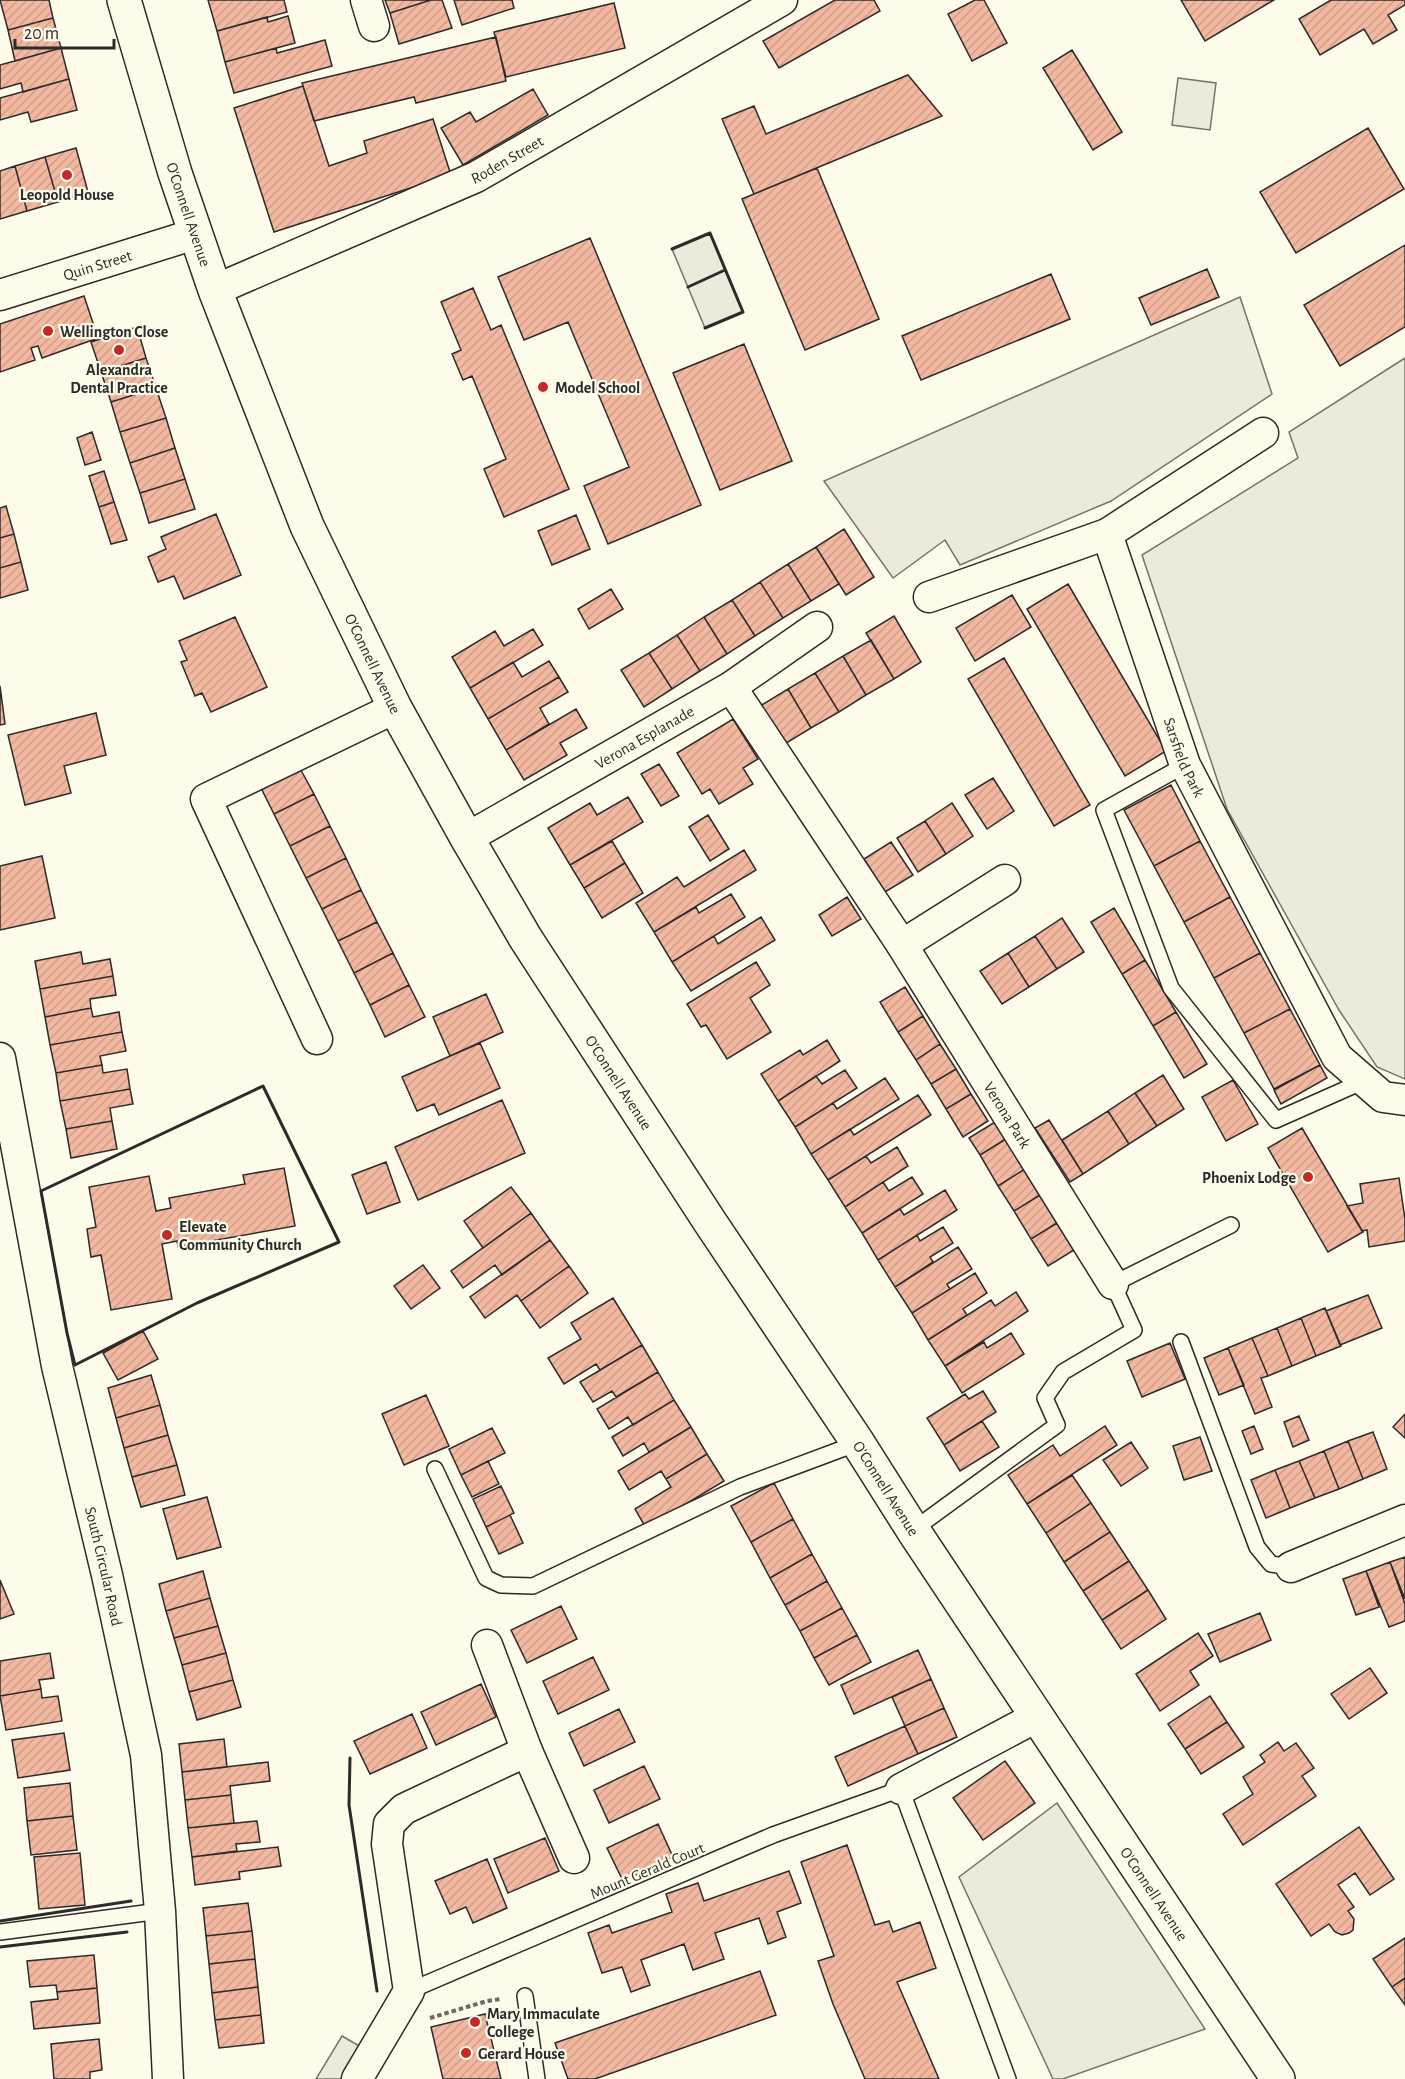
<svg xmlns="http://www.w3.org/2000/svg" width="1405" height="2079" font-family="'Alegreya Sans',sans-serif">
	<defs>
		<pattern id="building-hatch" width="6" height="6" patternUnits="userSpaceOnUse" patternTransform="scale(1.5)"><rect width="6" height="6" fill="#f2b8a0"/><path d="M-1 1l2-2M0 6l6-6M5 7l2-2" fill="none" stroke="#d09e8a"/></pattern>
	</defs>
	<rect width="100%" height="100%" fill="#fdfbea"/>
	<path fill="#ecebdb" stroke="#74746e" stroke-width="1.5" d="M710,233L743,312L705,328L672,249Z
		M1240,297L1272,394L1111,501L960,565L945,540L893,578L824,481Z
		M1405,358V1079L1377,1067L1339,1010L1227,809L1142,555L1298,458L1289,432Z
		M1057,1803L1205,2029L1063,2079H1053L959,1877Z"/>
	<path fill="#eceadb" stroke="#74746e" stroke-width="1.5" d="M1178,78L1216,83L1210,130L1172,125Z
		M342,2036L361,2047L342,2079H316Z"/>
	<path fill="url(#building-hatch)" stroke="#2b2b2b" stroke-width="1.5" d="M0,0H49L53,18L8,30Z
		M208,0H284L287,12L217,31Z
		M385,0H431L390,13Z
		M431,0H442L452,28L399,44L390,13Z
		M454,0H512L514,8L462,25Z
		M835,0H874L880,11L779,68L763,41Z
		M975,0H984L1007,43L972,61L948,14Z
		M1181,0H1274L1205,41Z
		M1331,0H1405V5L1388,15L1397,30L1373,44L1364,29L1320,55L1299,19Z
		M614,3L625,48L506,77L494,32Z
		M288,16L295,43L225,62L217,31L267,17L268,22Z
		M53,18L61,48L15,61L8,30Z
		M496,37L506,81L416,103L414,97L314,121L302,83Z
		M325,40L332,66L234,93L225,62L276,48L277,53Z
		M61,48L69,79L23,92L21,83L0,89V65Z
		M1072,50L1122,132L1093,150L1043,68Z
		M908,75L942,116L754,194L722,119L754,106L766,134Z
		M69,79L77,110L31,122L28,112L0,120V98Z
		M303,86L329,166L367,153L364,141L433,119L451,175L274,232L234,108Z
		M533,89L548,115L463,165L441,128L470,112L476,122Z
		M1368,128L1404,189L1296,253L1260,192Z
		M76,148L88,192L58,202L45,157Z
		M45,157L58,202L27,211L15,166Z
		M15,166L27,211L0,219V171Z
		M817,168L879,319L805,350L742,199Z
		M590,238L701,505L608,544L584,486L629,467L568,322L524,340L498,277Z
		M1405,245V327L1340,366L1304,305Z
		M1207,269L1219,297L1151,325L1139,298Z
		M1051,274L1070,319L921,380L902,336Z
		M473,288L491,330L501,325L569,489L504,517L484,469L506,459L472,376L463,380L452,354L461,350L441,302Z
		M84,296L98,338L42,358L38,346L31,348L35,360L0,372V324Z
		M137,327L146,358L101,372L91,342Z
		M744,344L792,461L720,490L673,373Z
		M146,358L156,388L111,402L101,372Z
		M156,388L166,418L120,432L111,402Z
		M166,418L175,448L130,463L120,432Z
		M92,432L101,460L85,465L77,438Z
		M175,448L185,479L140,493L130,463Z
		M104,471L114,502L99,507L89,476Z
		M185,479L195,509L149,523L140,493Z
		M114,502L127,540L111,544L99,507Z
		M6,506L14,534L0,538V508Z
		M216,514L241,575L184,599L174,576L158,582L148,557L166,549L161,537Z
		M576,515L590,549L552,565L538,531Z
		M844,529L874,577L846,595L816,547Z
		M14,534L21,562L0,568V538Z
		M816,547L839,584L811,601L788,564Z
		M21,562L28,590L0,598V568Z
		M788,564L811,601L783,618L760,582Z
		M760,582L783,618L755,636L732,600Z
		M1068,584L1166,751L1125,776L1027,609Z
		M611,589L623,609L589,629L578,609Z
		M1012,595L1031,627L975,661L956,628Z
		M732,600L755,636L727,654L704,617Z
		M894,616L921,662L894,679L866,633Z
		M235,617L267,687L211,712L202,693L195,696L181,662L187,660L179,641Z
		M704,617L727,654L700,671L677,635Z
		M533,629L543,645L470,688L452,657L495,631L504,646Z
		M677,635L700,671L672,689L649,653Z
		M871,640L894,679L866,695L843,656Z
		M649,653L672,689L644,707L621,670Z
		M843,656L866,695L839,712L815,673Z
		M1004,658L1090,805L1054,826L968,679Z
		M549,661L559,677L488,719L470,688L513,662L522,677Z
		M815,673L839,712L811,728L788,689Z
		M559,677L568,692L540,708L549,724L506,750L488,719Z
		M0,686L5,724L0,725Z
		M788,689L811,728L783,745L760,706Z
		M576,709L587,728L560,743L567,755L524,780L506,750Z
		M96,713L106,755L64,766L71,793L25,805L8,735Z
		M733,719L758,759L743,768L753,784L719,804L710,789L702,794L677,753Z
		M297,763L314,794L274,814L258,782Z
		M659,764L679,796L661,806L641,774Z
		M993,778L1014,811L987,829L965,795Z
		M1171,785L1200,841L1154,866L1124,810Z
		M314,794L330,826L290,846L274,814Z
		M628,797L643,822L570,865L548,828L590,803L597,815Z
		M952,803L973,836L946,854L925,821Z
		M708,815L729,849L710,861L689,827Z
		M925,821L946,854L918,872L897,838Z
		M330,826L346,858L306,878L290,846Z
		M612,841L625,863L584,888L570,865Z
		M1200,841L1230,897L1184,922L1154,866Z
		M891,842L913,875L885,892L864,859Z
		M744,850L756,870L654,932L636,903L677,877L684,887Z
		M42,856L55,918L0,930V866Z
		M346,858L361,890L322,909L306,878Z
		M625,863L643,893L602,918L584,888Z
		M361,890L377,922L338,941L322,909Z
		M731,894L745,917L672,962L654,932L696,907L699,913Z
		M847,897L861,919L832,936L819,915Z
		M1230,897L1260,953L1214,978L1184,922Z
		M1114,908L1145,960L1122,974L1091,922Z
		M761,917L775,940L691,991L672,962L714,936L718,944Z
		M1062,918L1084,952L1057,969L1035,936Z
		M377,922L393,953L354,973L338,941Z
		M1035,936L1057,969L1029,987L1008,953Z
		M81,952L83,964L110,959L113,976L40,989L35,961Z
		M393,953L409,985L370,1005L354,973Z
		M1008,953L1029,987L1002,1004L980,971Z
		M1260,953L1290,1009L1244,1033L1214,978Z
		M1145,960L1176,1012L1153,1026L1122,974Z
		M756,962L770,985L750,998L771,1032L727,1059L706,1025L701,1027L687,1004Z
		M113,976L116,995L90,999L91,1008L45,1017L40,989Z
		M409,985L425,1017L385,1037L370,1005Z
		M905,987L923,1016L898,1032L880,1002Z
		M486,994L503,1032L450,1056L433,1017Z
		M91,1008L93,1017L119,1012L122,1032L50,1045L45,1017Z
		M1290,1009L1320,1065L1274,1089L1244,1033Z
		M1176,1012L1207,1064L1184,1078L1153,1026Z
		M923,1016L940,1044L916,1060L898,1032Z
		M122,1032L126,1051L100,1056L102,1065L56,1073L50,1045Z
		M827,1040L840,1061L778,1101L761,1074L800,1050L803,1055Z
		M480,1043L500,1088L439,1115L434,1104L417,1111L402,1077Z
		M940,1044L956,1069L931,1084L916,1060Z
		M102,1065L103,1073L127,1069L130,1089L60,1101L56,1073Z
		M1320,1065L1327,1078L1281,1104L1274,1090Z
		M956,1069L971,1094L946,1109L931,1084Z
		M845,1070L857,1088L795,1127L778,1101L816,1076L822,1084Z
		M1163,1075L1184,1109L1157,1126L1135,1093Z
		M885,1078L899,1099L811,1154L795,1127L833,1103L837,1109Z
		M1233,1080L1258,1124L1226,1141L1202,1097Z
		M130,1089L133,1104L110,1108L112,1121L66,1129L60,1101Z
		M1135,1093L1157,1126L1129,1144L1108,1111Z
		M971,1094L988,1121L963,1137L946,1109Z
		M918,1095L931,1115L828,1180L811,1154L850,1129L854,1135Z
		M502,1100L525,1153L418,1200L395,1147Z
		M1108,1111L1129,1144L1083,1174L1062,1140Z
		M1049,1120L1083,1174L1070,1182L1035,1128Z
		M112,1121L117,1149L71,1158L66,1129Z
		M995,1122L1006,1139L980,1155L969,1138Z
		M1302,1128L1363,1232L1328,1252L1268,1148Z
		M1006,1139L1025,1169L998,1186L980,1155Z
		M897,1147L908,1166L845,1207L828,1180L866,1156L871,1163Z
		M386,1162L400,1202L367,1214L352,1175Z
		M284,1168L295,1226L178,1247L177,1241L162,1244L172,1299L111,1310L101,1255L91,1257L87,1229L96,1227L89,1187L149,1176L156,1211L171,1208L169,1198L245,1184L243,1175Z
		M1025,1169L1040,1195L1014,1211L998,1186Z
		M912,1177L923,1194L862,1233L845,1207L883,1182L889,1191Z
		M1399,1178L1405,1219V1241L1369,1247L1367,1230L1362,1231L1347,1206L1363,1203L1360,1184Z
		M511,1187L531,1213L483,1248L464,1221Z
		M945,1190L957,1210L878,1260L862,1233L900,1209L904,1215Z
		M1040,1195L1057,1223L1031,1239L1014,1211Z
		M531,1213L550,1240L502,1275L495,1265L463,1288L451,1271Z
		M1057,1223L1074,1250L1048,1266L1031,1239Z
		M943,1227L953,1243L930,1257L933,1262L895,1287L878,1260L917,1235L920,1241Z
		M550,1240L569,1266L521,1301L517,1295L485,1318L470,1297Z
		M958,1247L972,1269L947,1284L950,1289L912,1313L895,1287Z
		M423,1265L440,1288L411,1309L394,1286Z
		M569,1266L588,1293L540,1328L521,1301Z
		M975,1273L987,1293L963,1309L967,1315L928,1340L912,1313Z
		M1016,1292L1028,1311L945,1366L928,1340L991,1300L995,1306Z
		M1368,1295L1382,1328L1340,1345L1326,1311Z
		M613,1298L642,1345L600,1370L596,1364L564,1384L548,1358L581,1339L571,1323Z
		M1325,1308L1341,1346L1316,1356L1301,1318Z
		M1301,1318L1316,1356L1292,1366L1277,1328Z
		M1277,1328L1292,1366L1268,1376L1252,1338Z
		M143,1331L158,1359L118,1380L103,1353Z
		M1011,1333L1024,1354L962,1393L945,1366L984,1342L987,1348Z
		M1252,1338L1268,1376L1261,1378L1272,1407L1255,1414L1228,1348Z
		M1170,1343L1185,1379L1142,1397L1127,1361Z
		M642,1345L658,1372L616,1397L612,1391L593,1402L580,1382Z
		M1228,1348L1244,1385L1219,1395L1204,1358Z
		M658,1372L674,1400L633,1425L628,1417L609,1429L597,1409Z
		M151,1375L160,1405L116,1418L108,1388Z
		M983,1391L996,1412L944,1445L927,1418L965,1394L969,1399Z
		M426,1395L449,1446L404,1465L382,1414Z
		M674,1400L691,1427L649,1452L644,1443L623,1456L612,1437Z
		M160,1405L168,1435L124,1448L116,1418Z
		M1405,1414V1438L1393,1427Z
		M1299,1416L1309,1440L1293,1447L1284,1422Z
		M982,1421L999,1447L960,1471L944,1445Z
		M1105,1426L1117,1445L1027,1504L1008,1475L1053,1445L1060,1456Z
		M1254,1426L1263,1449L1251,1454L1242,1431Z
		M691,1427L707,1454L666,1479L661,1471L629,1490L618,1471Z
		M492,1428L505,1453L461,1475L449,1449Z
		M1373,1432L1387,1469L1363,1479L1348,1441Z
		M168,1435L177,1465L132,1477L124,1448Z
		M1200,1437L1212,1471L1184,1480L1173,1446Z
		M1348,1441L1363,1479L1339,1489L1324,1451Z
		M1131,1442L1148,1468L1121,1486L1103,1460Z
		M1324,1451L1339,1489L1315,1498L1299,1461Z
		M707,1454L724,1481L646,1528L635,1509L671,1487L666,1479Z
		M488,1461L499,1484L472,1497L461,1475Z
		M1299,1461L1315,1498L1290,1508L1275,1470Z
		M177,1465L185,1495L141,1507L132,1477Z
		M1275,1470L1290,1508L1266,1518L1251,1480Z
		M1072,1475L1091,1503L1046,1533L1027,1504Z
		M774,1483L793,1519L751,1542L731,1506Z
		M501,1486L514,1513L486,1527L473,1499Z
		M207,1497L221,1547L177,1559L163,1509Z
		M1091,1503L1110,1532L1064,1562L1046,1533Z
		M510,1515L523,1543L499,1554L486,1527Z
		M793,1519L812,1554L770,1578L751,1542Z
		M1110,1532L1129,1561L1083,1591L1064,1562Z
		M812,1554L827,1581L785,1605L770,1578Z
		M1405,1557V1599L1390,1562Z
		M1129,1561L1148,1590L1102,1620L1083,1591Z
		M1390,1562L1405,1604V1621L1389,1627L1366,1571Z
		M203,1571L210,1598L166,1611L159,1584Z
		M1366,1571L1379,1607L1356,1615L1343,1579Z
		M0,1580L14,1614L0,1619Z
		M827,1581L842,1608L800,1631L785,1605Z
		M1148,1590L1166,1619L1121,1649L1102,1620Z
		M210,1598L218,1626L174,1638L166,1611Z
		M561,1606L577,1639L527,1663L511,1630Z
		M842,1608L857,1635L814,1658L800,1631Z
		M1260,1613L1271,1640L1220,1662L1208,1634Z
		M218,1626L226,1653L182,1665L174,1638Z
		M1198,1633L1213,1656L1190,1671L1199,1685L1160,1711L1136,1674Z
		M857,1635L871,1662L829,1685L814,1658Z
		M918,1650L931,1679L854,1714L841,1685Z
		M50,1653L54,1678L39,1680L41,1689L0,1696V1661Z
		M226,1653L233,1680L189,1692L182,1665Z
		M593,1657L609,1690L558,1714L543,1681Z
		M1370,1668L1387,1693L1349,1719L1331,1694Z
		M931,1679L944,1708L905,1726L892,1697Z
		M233,1680L241,1707L197,1720L189,1692Z
		M481,1684L496,1717L436,1745L421,1712Z
		M41,1689L42,1698L58,1696L62,1721L6,1730L0,1696Z
		M1210,1696L1227,1722L1185,1749L1168,1724Z
		M944,1708L957,1737L918,1754L905,1726Z
		M619,1709L635,1742L584,1766L569,1733Z
		M412,1714L427,1748L370,1774L354,1741Z
		M1227,1722L1244,1747L1201,1774L1185,1749Z
		M905,1726L918,1754L848,1786L835,1757Z
		M64,1733L70,1770L18,1778L12,1740Z
		M224,1739L227,1767L182,1772L179,1744Z
		M1278,1742L1284,1751L1296,1743L1314,1768L1302,1776L1316,1796L1243,1845L1223,1814L1253,1794L1243,1777L1265,1762L1260,1755Z
		M1005,1761L1035,1803L983,1840L953,1798Z
		M268,1762L270,1781L230,1786L231,1795L185,1800L182,1772Z
		M644,1766L660,1799L609,1823L594,1790Z
		M70,1783L73,1816L27,1821L24,1788Z
		M231,1795L234,1823L188,1828L185,1800Z
		M73,1816L77,1850L31,1855L27,1821Z
		M257,1821L260,1842L236,1844L237,1851L192,1857L188,1828Z
		M658,1824L673,1857L623,1881L607,1848Z
		M1359,1827L1394,1879L1370,1895L1355,1873L1338,1885L1354,1907L1348,1911L1354,1919L1353,1930L1349,1933L1342,1935L1335,1932L1329,1924L1311,1936L1276,1884Z
		M545,1838L559,1871L508,1893L494,1859Z
		M847,1845L875,1925L889,1921L893,1932L920,1922L936,1968L897,1982L939,2079H865L833,2004L818,1961L834,1956L801,1862Z
		M278,1847L281,1866L239,1872L240,1879L195,1885L192,1857Z
		M80,1853L85,1905L39,1909L34,1857Z
		M487,1859L507,1908L473,1923L466,1907L450,1914L435,1881Z
		M789,1871L801,1903L777,1912L786,1937L768,1944L759,1918L715,1933L724,1959L693,1970L684,1944L641,1960L650,1985L631,1992L622,1967L602,1973L588,1933L609,1925L612,1933L672,1912L666,1894L698,1883L704,1901Z
		M248,1903L252,1931L206,1936L203,1908Z
		M252,1931L255,1959L209,1964L206,1936Z
		M1405,1938V1978L1392,1987L1373,1959Z
		M94,1955L97,1988L57,1992L56,1985L30,1987L27,1961Z
		M255,1959L258,1987L212,1993L209,1964Z
		M760,1971L776,2015L595,2079H568L555,2043Z
		M1405,1978V2005L1392,1987Z
		M258,1987L261,2015L215,2020L212,1993Z
		M97,1988L100,2023L34,2029L31,2002L58,1999L57,1992Z
		M485,2014L501,2079H443L431,2027Z
		M261,2015L264,2043L219,2048L215,2020Z
		M99,2039L102,2070L90,2072V2079H54L51,2044Z"/>
	<g fill="none" stroke-linecap="round" stroke-linejoin="round">
		<defs>
			<path id="lane" d="M1185,765L1104,810L1171,988L1276,1120L1364,1081
				M1181,1342L1257,1547L1271,1564L1291,1567
				M435,1469L486,1578L501,1585L533,1586L740,1487L858,1443
				M913,1530L1057,1425L1045,1398L1063,1372L1134,1330L1113,1284L1231,1225
				M0,1932L160,1911
				M409,1991L773,1835L901,1789L1008,2079
				M525,1996L537,2079"/>
			<g id="street">
				<path d="M366,0L374,26"/>
				<path id="s1" d="M215,290L476,177L782,0"/>
				<path id="s2" d="M0,295L195,234"/>
				<path id="s3" d="M1263,433L1107,534L1185,765L1337,1057L1383,1097L1405,1100"/>
				<path d="M929,597L1107,534"/>
				<path d="M731,687L902,945L1005,880"/>
				<path id="s4" d="M467,838L731,687L817,627"/>
				<path id="s5" d="M902,945L1113,1284"/>
				<path d="M317,1039L206,799L395,708"/>
				<path id="s6" d="M0,1058L57,1366L107,1575L146,1755L160,1911L168,2079"/>
				<path d="M1291,1567L1405,1520"/>
				<path d="M487,1645L527,1751"/>
				<path d="M901,1789L1038,1716"/>
				<path d="M357,2079L409,1991L387,1844L389,1824L404,1809L527,1751L574,1858"/>
			</g>
			<g id="secondary">
				<path id="s7" d="M124,0L175,173L215,290L307,526L395,708L467,838L526,939L710,1222L858,1443L913,1530L1278,2079"/>
			</g>
		</defs>
		<use href="#lane" stroke="#2b2b2b" stroke-width="18"/>
		<use href="#street" stroke="#2b2b2b" stroke-width="33"/>
		<use href="#secondary" stroke="#2b2b2b" stroke-width="36"/>
		<path stroke="#6a6964" stroke-width="4" stroke-dasharray="4.5 3" stroke-linecap="butt" d="M430,2018L487,2001L501,1999"/>
		<use href="#lane" stroke="#fdfbea" stroke-width="15"/>
		<use href="#street" stroke="#fdfbea" stroke-width="30"/>
		<use href="#secondary" stroke="#fdfbea" stroke-width="33"/>
		<path stroke="#2b2b2b" stroke-width="3" d="M672,249L710,233L743,312L705,328
			M688,287L725,270
			M263,1086L339,1242L197,1303L75,1365L67,1333L41,1191Z
			M350,1758L349,1805L377,1991
			M0,1921L131,1901
			M0,1947L127,1932"/>
	</g>
	<g fill="#c62828" stroke="#fdfbea" stroke-width="2">
		<circle cx="67" cy="175" r="6"/>
		<circle cx="48" cy="331" r="6"/>
		<circle cx="119" cy="350" r="6"/>
		<circle cx="543" cy="387" r="6"/>
		<circle cx="1308" cy="1177" r="6"/>
		<circle cx="167" cy="1235" r="6"/>
		<circle cx="475" cy="2022" r="6"/>
		<circle cx="466" cy="2053" r="6"/>
	</g>
	<g text-anchor="middle" stroke-width="4.5" stroke-linejoin="round" paint-order="stroke">
		<g font-size="16" fill="#2b2b2b" stroke="#fdfbea">
			<text dy="6" stroke="none"><textPath href="#s1" startOffset="320">Roden Street</textPath></text>
			<text dy="6" stroke="none"><textPath href="#s7" startOffset="224">O'Connell Avenue</textPath></text>
			<text dy="6" stroke="none"><textPath href="#s2" startOffset="102">Quin Street</textPath></text>
			<text dy="6" stroke="none"><textPath href="#s7" startOffset="710">O'Connell Avenue</textPath></text>
			<text dy="6" stroke="none"><textPath href="#s4" startOffset="204">Verona Esplanade</textPath></text>
			<text dy="6" stroke="none"><textPath href="#s3" startOffset="422">Sarsfield Park</textPath></text>
			<text dy="6" stroke="none"><textPath href="#s7" startOffset="1196">O'Connell Avenue</textPath></text>
			<text dy="6" stroke="none"><textPath href="#s5" startOffset="200">Verona Park</textPath></text>
			<text dy="6" stroke="none"><textPath href="#s7" startOffset="1682">O'Connell Avenue</textPath></text>
			<text dy="6" stroke="none"><textPath href="#s6" startOffset="519">South Circular Road</textPath></text>
			<text transform="translate(647 1870) rotate(-23)" y="6">Mount Gerald Court</text>
			<text dy="6" stroke="none"><textPath href="#s7" startOffset="2168">O'Connell Avenue</textPath></text>
		</g>
		<g font-size="16" font-weight="bold" fill="#2b2b2b" stroke="#fdfbea" text-anchor="start">
			<text x="67" y="200" text-anchor="middle">Leopold House</text>
			<text x="60" y="337">Wellington Close</text>
			<text x="119" y="375" text-anchor="middle">Alexandra<tspan x="119" dy="18">Dental Practice</tspan></text>
			<text x="555" y="393">Model School</text>
			<text x="1296" y="1183" text-anchor="end">Phoenix Lodge</text>
			<text x="179" y="1232">Elevate<tspan x="179" dy="18">Community Church</tspan></text>
			<text x="487" y="2019">Mary Immaculate<tspan x="487" dy="18">College</tspan></text>
			<text x="478" y="2059">Gerard House</text>
		</g>
	</g>
	<path d="M15 39v9h99v-9" fill="none" stroke="#2b2b2b" stroke-width="3"/>
	<text x="24" y="39" font-size="18" fill="#2b2b2b" stroke="#fdfbea" stroke-width="4.5" paint-order="stroke">20 m</text>
</svg>
